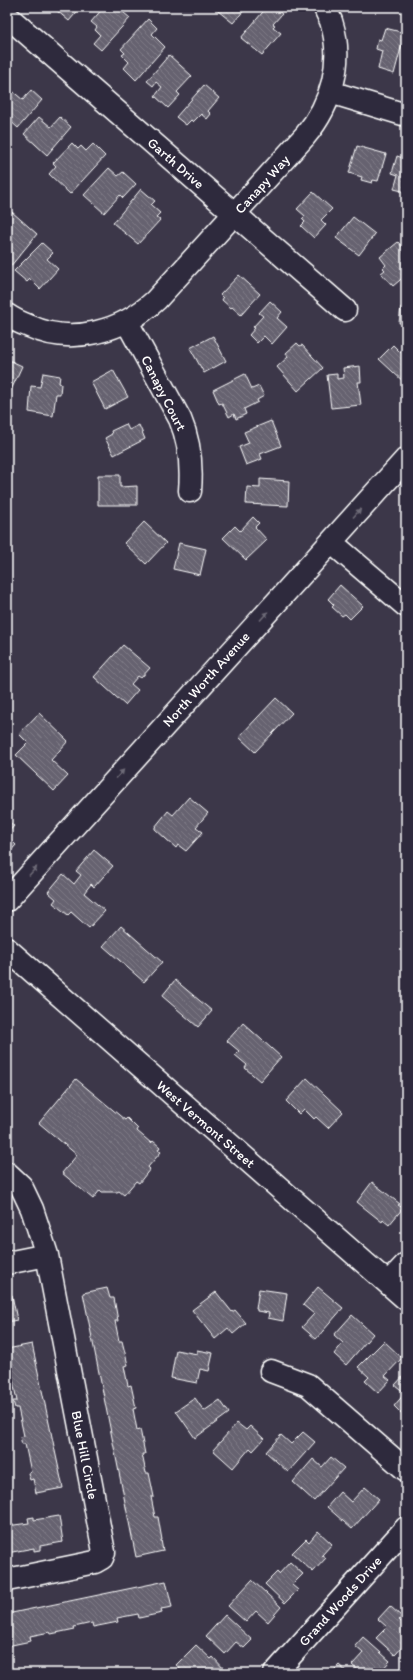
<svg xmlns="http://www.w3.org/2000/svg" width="413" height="1680" font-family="Itim,sans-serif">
	<defs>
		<pattern id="building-back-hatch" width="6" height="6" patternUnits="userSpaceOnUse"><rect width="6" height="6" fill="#666270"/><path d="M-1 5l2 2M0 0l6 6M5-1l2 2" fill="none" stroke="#7d7a85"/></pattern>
	</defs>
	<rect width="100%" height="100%" fill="#3c3749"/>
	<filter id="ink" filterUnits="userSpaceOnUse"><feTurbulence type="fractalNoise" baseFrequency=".025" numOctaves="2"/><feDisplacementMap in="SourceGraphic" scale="8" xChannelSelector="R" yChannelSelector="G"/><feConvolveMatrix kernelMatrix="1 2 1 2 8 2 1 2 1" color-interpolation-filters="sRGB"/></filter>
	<g filter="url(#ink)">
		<path fill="url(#building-back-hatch)" stroke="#fff" d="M58,7H81L69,21L56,10Z
			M104,7H117L130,18L101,50L93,43L100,35L95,30L97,27L91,22Z
			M213,7H247L233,23Z
			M247,7H256L252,11Z
			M267,7H274L282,14L273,24L275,25L273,27L281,33L262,55L241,38Z
			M148,19L157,28L152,34L165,47L136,80L124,68L129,62L122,55L125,53L121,49Z
			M385,28L405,33L394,74L378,69L382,51L376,49L378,39L381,40Z
			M169,55L192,76L177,92L180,95L168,108L155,96L162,87L156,82L153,86L147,81Z
			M204,85L219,98L208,111L211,114L207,119L201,114L193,122L191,120L186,125L176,117Z
			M10,89L23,100L31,90L42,100L18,128L7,118V93Z
			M39,117L51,127L60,117L71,127L47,155L24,134Z
			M72,143L78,149L81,146L86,151L93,144L105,156L70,194L49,174L56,166L53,163Z
			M357,146L386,154L378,181L373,180L372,183L361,180L362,177L349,173Z
			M397,156L406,159V192L394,189L398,175L392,173Z
			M109,168L118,176L123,172L136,184L123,198L120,195L104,213L84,195Z
			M141,189L155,201L151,205L160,213L156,217L160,220L138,244L113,223Z
			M313,192L332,209L321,220L326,225L314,238L301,226L305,222L302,219L305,216L297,209Z
			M12,212L37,234L10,267L7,264V218Z
			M353,217L375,234L359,255L336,238Z
			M398,242L406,251V267L402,271L406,275L393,286L381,273L385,270L383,268L386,265L380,257Z
			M42,243L53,253L47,259L58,269L40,289L30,279L27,282L14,271Z
			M239,275L260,294L241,315L232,307L231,308L222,300L223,298L220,295Z
			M270,301L282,312L277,318L287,327L272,344L264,336L257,343L249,335L255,328L253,327L263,316L259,313Z
			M401,307H406V323H399Z
			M213,336L226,361L204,373L190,348Z
			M297,343L300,346L302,345L323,368L298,391L277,367L288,357L286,353Z
			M393,345L401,353L406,347V384L379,359Z
			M7,359L22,366L7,399Z
			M360,366L361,382H358L361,405L331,408L327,375L337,374V379L344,378L343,368Z
			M113,370L128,397L105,409L91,382Z
			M43,373L60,376L59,383L61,384L60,394H56L53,416L29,412L31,386L40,387Z
			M245,374L252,389L259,386L264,396L257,400L258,402L244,409L246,414L236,419L234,414L229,417L222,403L219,404L213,390Z
			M271,421L281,446L260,454L262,459L246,465L239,447L249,443L244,432Z
			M126,424L129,430L139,425L145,439L114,455L105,438L112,434L111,431Z
			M98,475H120V487L137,486V505H98Z
			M260,479L289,481L288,506L246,504L247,487L260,488Z
			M253,517L259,523L255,527L267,540L246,560L223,538L235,526L240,531Z
			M144,522L166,543L146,564L124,543Z
			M179,543L206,549L200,575L173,569Z
			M340,585L363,606L350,619L345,614L342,616L332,607L334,605L328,599Z
			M123,645L150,668L141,678L138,676L131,684L138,690L125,705L94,677Z
			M276,698L292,713L255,752L239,737Z
			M39,713L68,741L51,760L68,776L54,791L16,755L28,743L19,734Z
			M189,797L208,813L196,827L203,832L186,851L178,845L176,848L155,829V827L168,811L173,815Z
			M7,820L14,826L7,834Z
			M7,836L16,845L7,855Z
			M94,850L113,866L94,887L91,884L84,893L105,911L89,928L71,912L68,915L53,903L56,899L48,892L63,874L74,884L81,875L76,871Z
			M121,926L162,962L144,982L103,946Z
			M175,980L212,1011L198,1027L162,996Z
			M243,1023L281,1057L260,1081L245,1068L247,1065L235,1055L239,1051L227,1041Z
			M307,1078L343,1112L328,1128L316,1117L314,1119L304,1109L299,1114L286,1101Z
			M76,1079L125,1120L127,1118L138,1129L137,1131L151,1143L153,1141L160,1147L158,1150L161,1152L148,1167L150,1169L139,1183L136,1181L124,1195L119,1191L117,1192H102L100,1190L93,1199L62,1173L77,1155L39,1123Z
			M372,1182L400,1204L398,1205L403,1208L389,1225L383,1220L382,1222L357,1202Z
			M318,1287L343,1308L316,1339L302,1327L314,1314L303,1305Z
			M107,1288L110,1298H114L118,1321H115L119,1341H122L128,1365L124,1366L128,1386L131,1385L136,1408L133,1409L137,1430L140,1429L145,1454H142L146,1473H149L154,1497H151L155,1517H158L162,1540H161L163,1551L136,1557L83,1293Z
			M259,1289L287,1293L283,1321L268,1318L269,1313L257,1311V1309H256Z
			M216,1292L232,1312L235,1310L246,1323L233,1334L228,1328L215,1339L192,1310Z
			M12,1295L17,1320L7,1322V1296Z
			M352,1315L373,1334L346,1365L334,1354L343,1343L334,1335Z
			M384,1341L402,1358L385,1376L390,1380L378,1393L365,1381L369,1377L358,1367Z
			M32,1344L63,1488L36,1493L33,1479L30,1480L28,1473L31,1472L25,1444H22L20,1437L24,1436L18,1408H15L13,1401H17L11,1371H8L7,1369V1364L10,1363L7,1349Z
			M176,1350L197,1354V1350L213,1353L209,1371L200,1369L197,1383L171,1378Z
			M406,1373V1414L404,1416L394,1406L405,1393L395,1385Z
			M195,1398L204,1411L220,1400L229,1413L195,1438L176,1411Z
			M237,1423L246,1430L250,1426L264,1439L253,1451L250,1448L233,1468L213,1450Z
			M303,1432L315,1442L288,1472L266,1452L281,1435L291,1444Z
			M331,1457L344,1468L314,1501L293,1482L313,1459L322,1467Z
			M365,1487L379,1499L352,1529L327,1507L340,1492L351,1502Z
			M59,1516L63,1542L40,1546V1550L34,1551V1548L7,1553V1526L29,1523L28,1518L34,1517V1520Z
			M318,1531L332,1544L322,1555L326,1558L313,1572L292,1553L306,1539L309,1542Z
			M290,1562L303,1574L292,1585L298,1590L285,1603L265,1584L277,1572L279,1574Z
			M252,1580L281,1607L268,1622L256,1611L246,1622L228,1606Z
			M166,1581L172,1607L161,1609L162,1613L139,1618L138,1614L117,1618L118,1622L93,1627L92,1623L74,1627L75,1629L51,1634L50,1632L30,1636L31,1641L7,1646V1614Z
			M390,1606L402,1617L399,1620L406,1626V1643L395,1655L376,1638L387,1627L378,1619Z
			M225,1615L252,1640L244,1648L236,1642L225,1654L206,1636Z
			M363,1637L390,1661L379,1673H361L352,1665L363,1653L355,1646Z
			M196,1645L211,1659L213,1657L225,1670L222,1673H184L176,1665Z
			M339,1665L348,1673H331Z"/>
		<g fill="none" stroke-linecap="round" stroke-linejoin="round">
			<defs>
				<path id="minor" d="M7,16L345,310
					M330,92L406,115
					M7,315C14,320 21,323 29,326C72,346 123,331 156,300L305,136C332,104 344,61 331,21C329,16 326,12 325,7
					M127,322L180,419C190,442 192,466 190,491
					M331,542L406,606
					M7,900L406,459
					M7,949L406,1299
					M7,1173L21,1186L32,1209L47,1255L104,1552L102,1558L95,1562L7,1580
					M7,1263L47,1255
					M388,1283L406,1264
					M271,1371L308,1385L406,1470
					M275,1673L406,1528"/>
			</defs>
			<use href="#minor" stroke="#fff" stroke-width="25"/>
			<use href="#minor" stroke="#2f2a3d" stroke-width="22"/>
		</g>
		<defs><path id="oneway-solid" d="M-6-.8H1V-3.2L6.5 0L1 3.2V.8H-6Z"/></defs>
		<g fill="#6d6a77">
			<use href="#oneway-solid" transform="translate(357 513) rotate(-48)"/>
			<use href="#oneway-solid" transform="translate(264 616) rotate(-48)"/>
			<use href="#oneway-solid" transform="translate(120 774) rotate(-48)"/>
			<use href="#oneway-solid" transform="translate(33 871) rotate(-48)"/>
		</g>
	</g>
	<g text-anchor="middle" stroke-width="3" stroke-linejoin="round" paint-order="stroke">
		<g font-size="14" fill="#fff" stroke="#2f2a3d">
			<text transform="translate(176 163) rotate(41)" y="5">Garth Drive</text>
			<text transform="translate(262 184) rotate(-48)" y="5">Canapy Way</text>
			<text transform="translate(164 393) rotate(63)" y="5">Canapy Court</text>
			<text transform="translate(206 679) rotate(-48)" y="5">North Worth Avenue</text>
			<text transform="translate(206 1124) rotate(41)" y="5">West Vermont Street</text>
			<text transform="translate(85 1455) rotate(79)" y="5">Blue Hill Circle</text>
			<text transform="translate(340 1601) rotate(-48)" y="5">Grand Woods Drive</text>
		</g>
	</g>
	<rect width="413" height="1680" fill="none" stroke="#2f2a3d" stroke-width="24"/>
	<rect x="12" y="12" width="389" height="1656" fill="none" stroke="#fff" stroke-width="1.5" filter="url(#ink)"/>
</svg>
